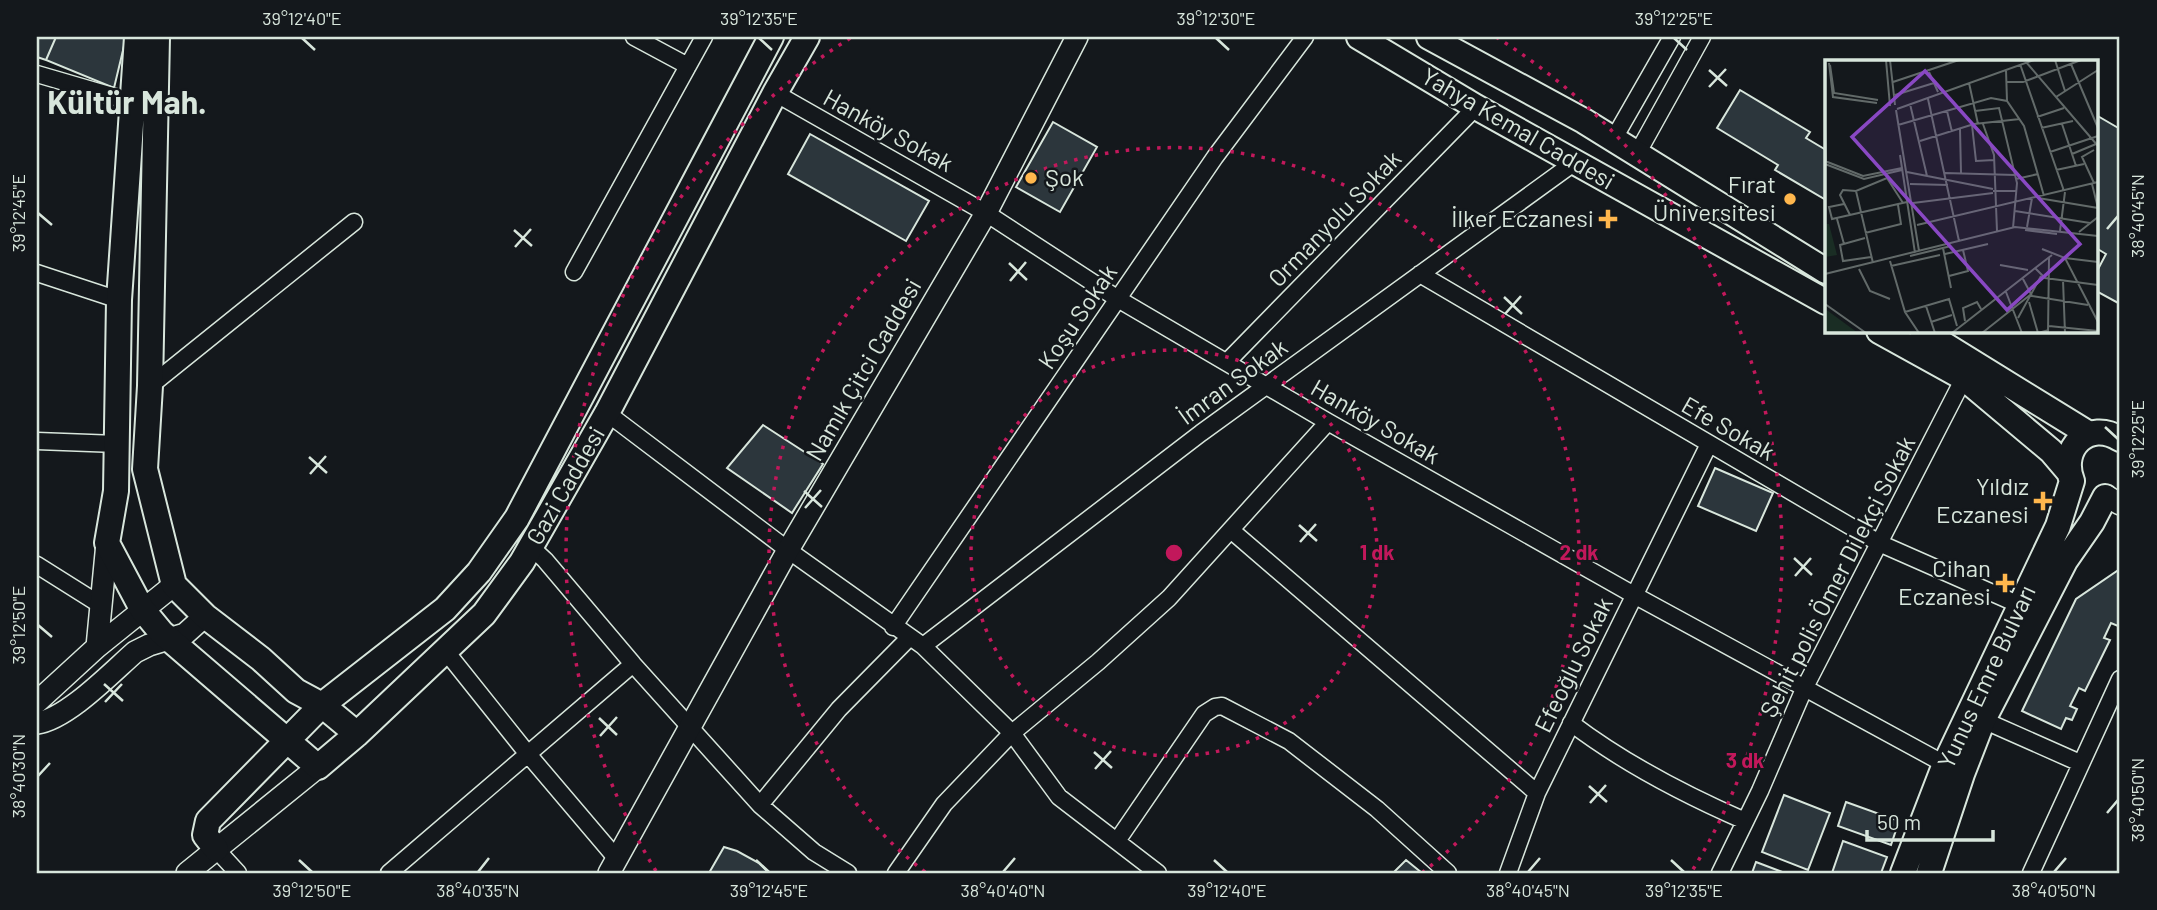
<svg xmlns="http://www.w3.org/2000/svg" width="2157" height="910" font-family="Barlow,sans-serif">
	<rect width="100%" height="100%" fill="#14181c"/>
	<path fill="#2c363c" stroke="#d8e6dc" stroke-width="2" d="M37,37H56L46,60L37,57Z
		M56,37H123L125,42L114,88L46,60Z
		M1740,90L1810,132L1806,138L1826,150V200L1775,170L1778,165L1717,128Z
		M2096,115L2120,129V304L2096,291V273L2106,254L2096,248Z
		M1053,122L1097,147L1060,212L1016,187Z
		M810,134L929,201L906,241L788,174Z
		M763,425L823,464L792,513L727,468Z
		M1715,468L1773,493L1756,531L1698,506Z
		M2117,571L2120,573V622L2118,626L2111,623L2104,638L2110,640L2085,691L2079,688L2070,706L2077,709L2072,720L2066,718L2061,729L2022,711L2076,599Z
		M1784,795L1830,813L1808,870L1762,852Z
		M1846,802L1899,821L1891,845L1838,826Z
		M1843,841L1887,857L1881,873H1832Z
		M724,847L737,851L759,863L769,873H709Z
		M1406,860L1422,873H1393Z
		M1756,862L1785,873H1752Z"/>
	<g fill="none" stroke-linecap="round" stroke-linejoin="round">
		<defs>
			<path id="street" d="M634,37L688,66
				M37,74L133,102
				M775,93L986,213L1118,299L1328,422L1634,595L1950,767
				M1613,140L1672,37
				M1637,154L1702,37
				M574,272L704,37
				M37,273L119,300
				M1420,274L1879,543L2022,606
				M1227,362L1476,107
				M150,386L354,222
				M607,413L788,550L923,646L1012,733L1059,797L1158,873
				M37,441L117,444
				M1232,531L1537,793
				M531,547L545,560L633,664L760,805L814,852L848,873
				M37,565L99,604
				M893,627L1215,157L1305,37
				M923,646L1201,433L1575,162
				M444,649L527,753L617,859
				M1983,720L2080,763
				M1571,723C1625,764 1683,794 1745,821
				M760,805L839,709L909,638
				M1117,841L1204,714L1215,707L1222,706L1289,741L1377,809L1448,873
				M216,849L238,873
				M389,873L633,664
				M896,873L944,804L1012,733L1098,662L1169,598L1328,422
				M1508,873L1537,793L1709,444
				M1720,873L1760,791L1804,689L1964,378
				M2031,873L2120,679"/>
			<path id="secondary" d="M2108,497L2120,504
				M97,647L107,543
				M37,702L97,647L174,585
				M37,723C67,719 111,673 135,652L149,645L185,634L205,616
				M187,873L318,767
				M609,873L788,550L986,213L1077,37"/>
			<path id="primary" d="M137,37L119,300L116,491L107,543L142,609L161,632L318,767L357,734L484,614L522,562L607,413L775,93L807,37
				M157,37L150,386L145,469L174,585L205,616L261,659L296,691L322,705L357,734
				M1359,37L1476,107L1826,302
				M1429,37L1584,121L1826,271
				M1879,331L1964,378L2051,451L2068,471
				M1922,331L2089,434
				M2072,481C2059,448 2089,419 2120,439
				M216,849L205,835L208,821L322,705L445,609L479,572L517,518L771,37
				M1903,873L1945,764L2058,526L2072,481
				M1929,873L1962,774L1983,720L2065,561L2092,522L2105,497"/>
		</defs>
		<use href="#street" stroke="#d8e6dc" stroke-width="19"/>
		<use href="#secondary" stroke="#d8e6dc" stroke-width="24"/>
		<use href="#primary" stroke="#d8e6dc" stroke-width="28"/>
		<use href="#street" stroke="#14181c" stroke-width="16"/>
		<use href="#secondary" stroke="#14181c" stroke-width="21"/>
		<use href="#primary" stroke="#14181c" stroke-width="24"/>
	</g>
	<path fill="none" stroke="#d8e6dc" stroke-width="2.5" d="M302,38L315,50M759,38L772,50M1216,38L1229,50M1674,38L1687,50M1709,70L1727,86M1709,87L1726,69M38,213L52,225M2107,229L2118,216M514,230L532,246M515,247L531,229M1009,263L1027,280M1010,281L1026,262M1504,297L1522,314M1505,314L1521,296M2105,427L2118,439M309,457L327,473M310,474L326,456M804,491L822,507M805,508L821,490M1299,525L1317,541M1300,542L1316,524M1794,558L1812,575M1795,576L1811,558M38,625L52,637M104,684L123,701M105,702L122,684M599,718L617,735M600,736L617,717M1094,752L1112,768M1095,769L1111,751M38,776L50,763M1589,786L1607,802M1590,803L1606,785M2107,813L2118,800M299,860L312,872M756,860L769,872M1214,860L1227,872M1671,860L1684,872M478,872L489,858M1003,872L1015,858M1528,872L1540,858M2054,872L2066,858"/>
	<g fill="none" stroke="#c2185b" stroke-width="3.5" stroke-dasharray="3.5 7">
		<circle cx="1174" cy="553" r="203"/>
		<path d="M925 872A405 405 0 1 1 1423 872"/>
		<path d="M656 871A608 608 0 0 1 852 37M1496 37A608 608 0 0 1 1692 871"/>
	</g>
	<g fill="#ffb74d" stroke="#14181c" stroke-width="2.5">
		<circle cx="1031" cy="178" r="7"/>
		<circle cx="1790" cy="199" r="7"/>
		<path d="M1604.5 208.5h7v7h7v7h-7v7h-7v-7h-7v-7h7z"/>
		<path d="M2039.5 490.5h7v7h7v7h-7v7h-7v-7h-7v-7h7z"/>
		<path d="M2001.5 572.5h7v7h7v7h-7v7h-7v-7h-7v-7h7z"/>
	</g>
	<g text-anchor="middle" stroke-width="5" stroke-linejoin="round" paint-order="stroke">
		<g font-size="24" fill="#d8e6dc" stroke="#14181c">
			<text transform="translate(1518 129) rotate(30)" y="8">Yahya Kemal Caddesi</text>
			<text transform="translate(888 131) rotate(29)" y="8">Hanköy Sokak</text>
			<text transform="translate(1335 219) rotate(-46)" y="8">Ormanyolu Sokak</text>
			<text transform="translate(1078 317) rotate(-56)" y="8">Koşu Sokak</text>
			<text transform="translate(864 370) rotate(-60)" y="8">Namık Çitci Caddesi</text>
			<text transform="translate(1233 382) rotate(-36)" y="8">İmran Sokak</text>
			<text transform="translate(1375 422) rotate(30)" y="8">Hanköy Sokak</text>
			<text transform="translate(1728 429) rotate(30)" y="8">Efe Sokak</text>
			<text transform="translate(566 486) rotate(-60)" y="8">Gazi Caddesi</text>
			<text transform="translate(1838 577) rotate(-63)" y="8">Şehit polis Ömer Dilekçi Sokak</text>
			<text transform="translate(1574 665) rotate(-64)" y="8">Efeoğlu Sokak</text>
			<text transform="translate(1987 677) rotate(-65)" y="8">Yunus Emre Bulvarı</text>
		</g>
		<g font-size="24" fill="#d8e6dc" stroke="#14181c" text-anchor="end">
			<text x="1045" y="186" text-anchor="start">Şok</text>
			<text x="1776" y="193">Fırat<tspan x="1776" dy="28">Üniversitesi</tspan></text>
			<text x="1594" y="227">İlker Eczanesi</text>
			<text x="2029" y="495">Yıldız<tspan x="2029" dy="28">Eczanesi</tspan></text>
			<text x="1991" y="577">Cihan<tspan x="1991" dy="28">Eczanesi</tspan></text>
		</g>
		<g font-size="32" font-weight="bold" fill="#d8e6dc" stroke="#14181c">
			<text x="127" y="114">Kültür Mah.</text>
		</g>
	</g>
	<g transform="translate(1825 60)">
		<rect width="273" height="273" fill="#14181c"/>
		<path d="M0,164H4L12,195L0,197ZM0,249L3,251L33,273H0Z" fill="#1a2d24"/>
		<path fill="none" stroke="#626a69" stroke-width="2" d="M61,0L65,46M65,0L70,45M230,0L240,31M201,2L273,86M4,3L8,37L52,43M195,4L239,131M246,4L273,68M5,5L9,33L53,40M181,10L182,41M104,12L113,32M68,22L134,0M182,22H198L256,0M144,23L153,64M70,35L109,23M231,37L273,10M103,39L134,181M85,44L102,116M72,49L209,0M71,50L94,191M122,51L127,72M150,51L174,48L192,123L188,168M212,57L239,48M0,62L1,102M158,64L169,95L172,171M237,64L251,106M73,65L166,38L182,41L199,66L219,136M147,65L151,101L169,100M216,68L248,61M135,69L136,113M95,81L149,64L195,59M225,92L273,76M247,94L271,84M75,95L90,193M0,101L38,116L77,108M0,104L39,119L77,110M231,110L259,104M82,112L168,129M120,113L190,115M191,119L213,114M269,123L257,97L269,90M85,124L123,125M31,131L48,203M168,131H192M213,138L273,148L267,124M88,143L168,133M19,144L4,147L7,159L82,142M190,151L265,163M25,155L15,135L18,130L31,131L62,118L78,143M12,159L19,184M92,165L273,122M202,167L207,138M200,170L232,174M235,171L240,132M254,172L273,157M40,173L76,164L73,145M40,178L15,185L18,201L46,197M118,188L126,228M217,189L240,198L273,262M120,194L163,184M85,196L126,186M240,198L273,202M65,201L80,252L94,273M175,205L203,210M66,206L115,195M210,208L220,218L273,225M34,209L45,231L65,239M0,214L190,167L273,176M124,216L143,211L138,190M198,219L207,236L263,245M238,220L240,273M181,232L197,273M204,242L213,273L224,270M0,244L41,273M101,246L110,273M80,252L124,239L132,266M193,258L216,216M140,261L138,248L152,242L156,249M106,262L127,255M224,266L273,271M127,273L227,195M157,273L205,235M223,273L224,198"/>
		<path fill="#8948c3" fill-opacity="0.15" stroke="#8948c3" stroke-width="3.5" d="M100,11L255,184L182,250L27,77Z"/>
		<rect width="273" height="273" fill="none" stroke="#d8e6dc" stroke-width="3.5"/>
	</g>
	<circle cx="1174" cy="553" r="10" fill="#c2185b" stroke="#14181c" stroke-width="3.5"/>
	<g font-size="21" text-anchor="middle" font-weight="bold" fill="#c2185b" stroke="#14181c" stroke-width="5" stroke-linejoin="round" paint-order="stroke">
		<text x="1377" y="560">1 dk</text>
		<text x="1579" y="560">2 dk</text>
		<text x="1745" y="768">3 dk</text>
	</g>
	<rect width="2157" height="910" fill="none" stroke="#14181c" stroke-width="77"/>
	<path d="M1867 830v10h126v-10" fill="none" stroke="#d8e6dc" stroke-width="3.5"/>
	<text x="1877" y="830" font-size="21" fill="#d8e6dc" stroke="#14181c" stroke-width="5" paint-order="stroke">50 m</text>
	<rect x="38" y="38" width="2080" height="834" fill="none" stroke="#d8e6dc" stroke-width="2.5"/>
	<g font-size="18" text-anchor="middle" fill="#d8e6dc">
		<text x="302" y="25">39°12'40"E</text>
		<text x="759" y="25">39°12'35"E</text>
		<text x="1216" y="25">39°12'30"E</text>
		<text x="1674" y="25">39°12'25"E</text>
		<text transform="translate(19 213) rotate(-90)" y="6">39°12'45"E</text>
		<text transform="translate(2138 216) rotate(-90)" y="6">38°40'45"N</text>
		<text transform="translate(2138 439) rotate(-90)" y="6">39°12'25"E</text>
		<text transform="translate(19 625) rotate(-90)" y="6">39°12'50"E</text>
		<text transform="translate(19 776) rotate(-90)" y="6">38°40'30"N</text>
		<text transform="translate(2138 800) rotate(-90)" y="6">38°40'50"N</text>
		<text x="312" y="897">39°12'50"E</text>
		<text x="478" y="897">38°40'35"N</text>
		<text x="769" y="897">39°12'45"E</text>
		<text x="1003" y="897">38°40'40"N</text>
		<text x="1227" y="897">39°12'40"E</text>
		<text x="1528" y="897">38°40'45"N</text>
		<text x="1684" y="897">39°12'35"E</text>
		<text x="2054" y="897">38°40'50"N</text>
	</g>
</svg>
